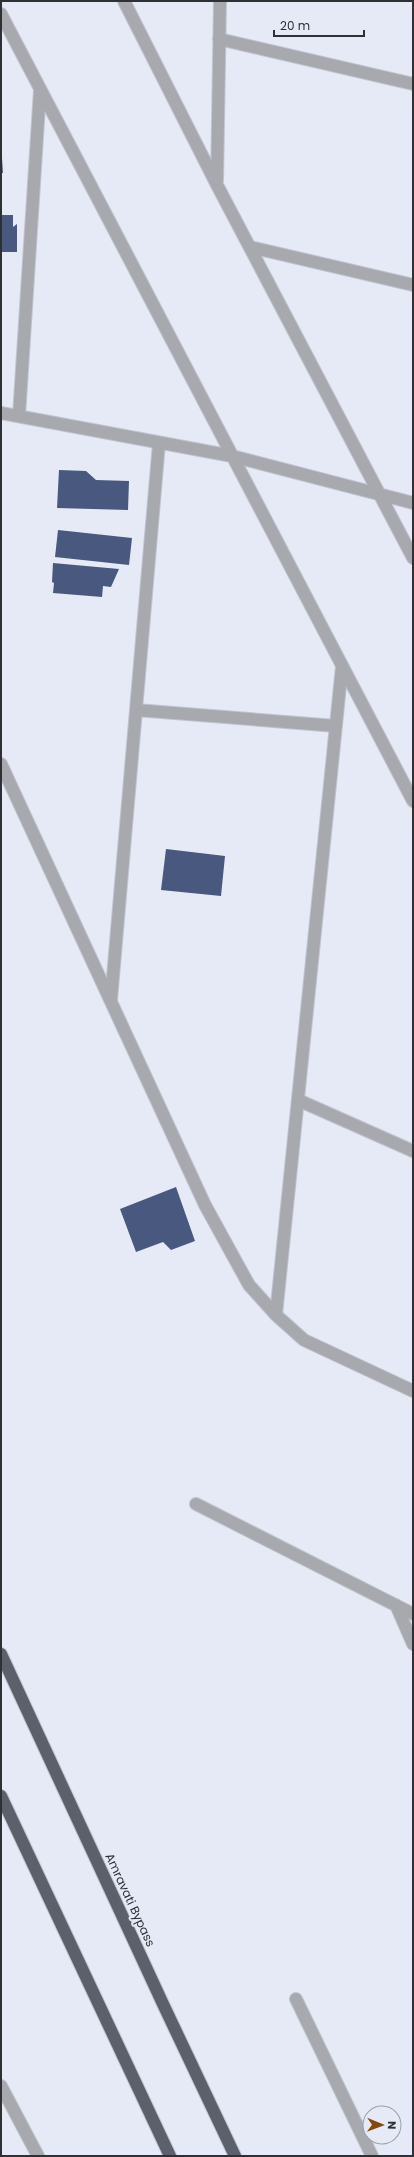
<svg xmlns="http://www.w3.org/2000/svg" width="414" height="2157" font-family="Poppins,sans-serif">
	<rect width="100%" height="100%" fill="#e5eaf6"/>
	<path fill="#48587e" d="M1,157L2,158L3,173H1Z
		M1,215H13V227L17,224V252H1Z
		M59,470L86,471L96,480L129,481L128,510L57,508Z
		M58,530L132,538L129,565L55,557Z
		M53,563L119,569L111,587L103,586L102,597L53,593L54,583L52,582Z
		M166,849L225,856L221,896L161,890Z
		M176,1187L195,1241L171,1250L163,1242L136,1252L120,1209Z"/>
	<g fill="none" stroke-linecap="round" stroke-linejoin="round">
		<defs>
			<path id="minor" d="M124,1L217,185L413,558
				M1,14L413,801
				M219,39L413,84
				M217,181L220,1
				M250,247L413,285
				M1,413L232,456L413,503
				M19,416L40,90
				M136,710L336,726
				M1,764L205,1205L249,1285L276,1315L304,1340L413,1391
				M111,1000L159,443
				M298,1100L413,1151
				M276,1315L342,666
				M196,1504L413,1614
				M396,1605L413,1644
				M296,1999L372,2156
				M1,2086L38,2156"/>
			<path id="highway" d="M1,1654L163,2004L235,2156
				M1,1796L170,2156"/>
		</defs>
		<use href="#minor" stroke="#c0c5cf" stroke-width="14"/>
		<use href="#highway" stroke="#c0c5cf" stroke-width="14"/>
		<use href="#minor" stroke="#a7a9ae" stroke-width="12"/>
		<use href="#highway" stroke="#5c606a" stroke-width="12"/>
	</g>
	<g text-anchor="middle" stroke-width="4" stroke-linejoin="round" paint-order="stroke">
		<g font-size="12" fill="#2e3034" stroke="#e5eaf6">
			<text transform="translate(130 1900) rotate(65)" y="4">Amravati Bypass</text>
		</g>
	</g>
	<rect width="414" height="2157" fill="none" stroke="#2e3034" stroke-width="4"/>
	<g transform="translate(382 2125) rotate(91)"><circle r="19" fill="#e5eaf6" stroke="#9ca0a8"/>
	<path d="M0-3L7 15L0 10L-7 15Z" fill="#87480d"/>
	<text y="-6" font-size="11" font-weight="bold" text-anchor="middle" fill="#2e3034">N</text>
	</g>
	<path d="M274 30v6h90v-6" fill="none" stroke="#2e3034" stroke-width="2"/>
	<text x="280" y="30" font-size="12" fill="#2e3034" stroke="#e5eaf6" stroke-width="3" paint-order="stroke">20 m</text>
</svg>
